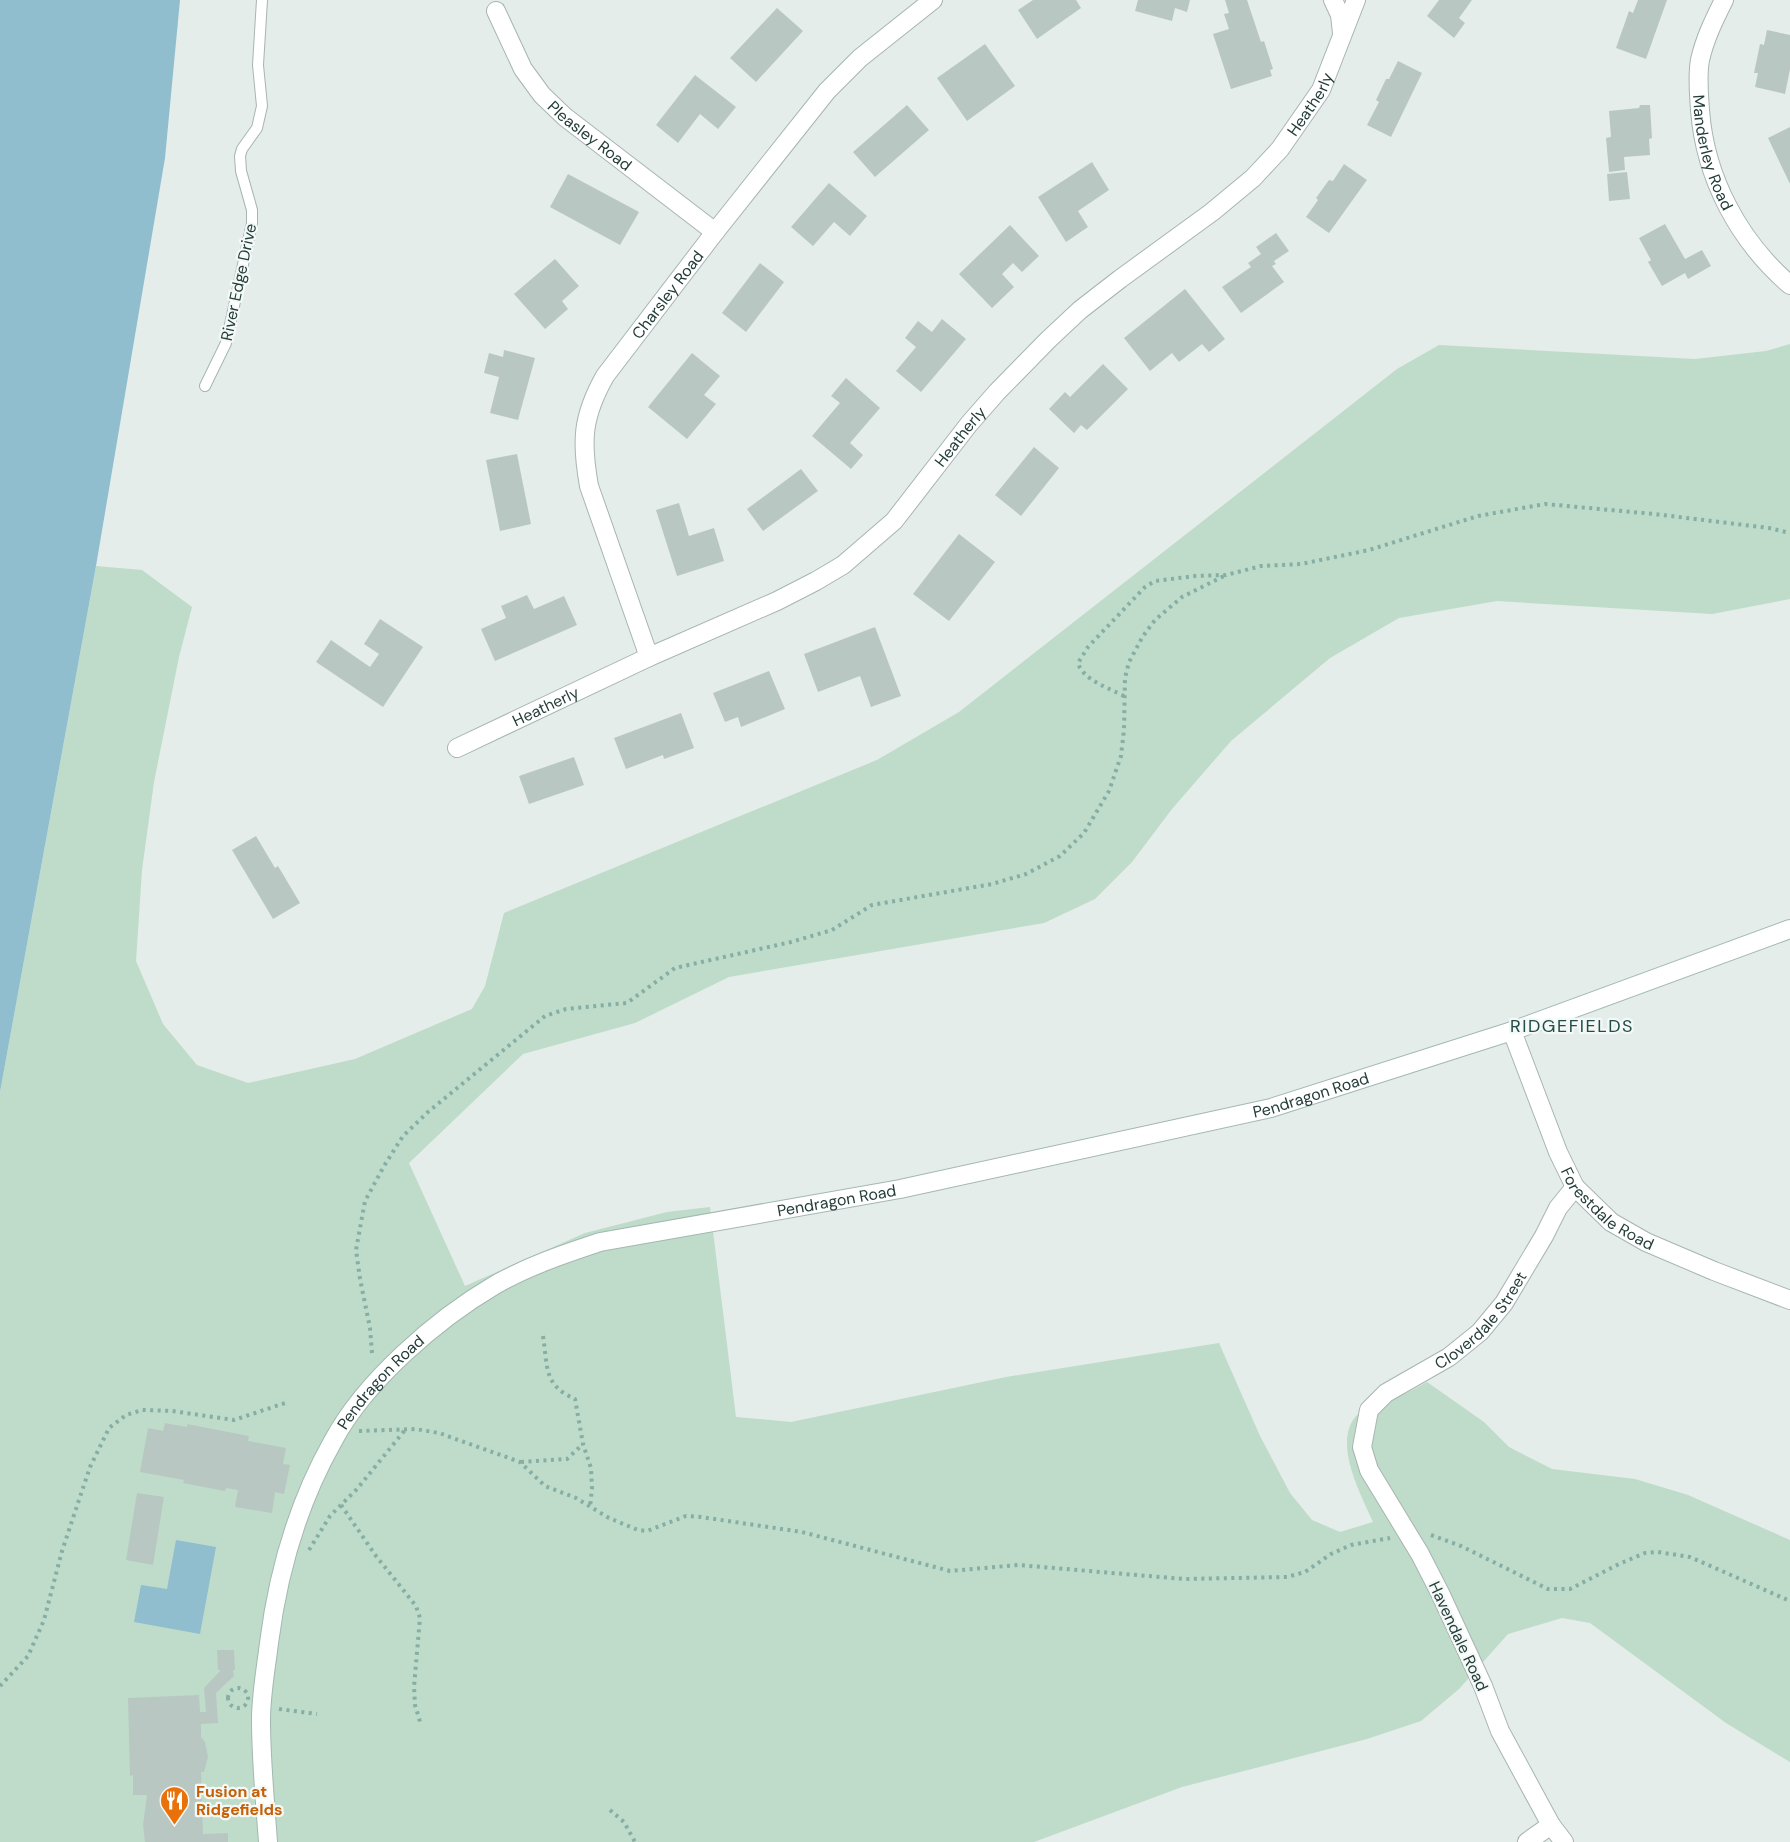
<svg xmlns="http://www.w3.org/2000/svg" width="1790" height="1842" font-family="'DM Sans',sans-serif">
	<rect width="100%" height="100%" fill="#e4ede9"/>
	<path fill="#bedcc9" d="M1790,344V599L1712,614L1497,601L1399,618L1330,658L1231,741L1172,809L1132,862L1095,899L1044,923L729,977L635,1023L523,1054L409,1163L465,1286L585,1233L667,1212L710,1207L736,1417L791,1422L1006,1377L1219,1343L1260,1436L1290,1493L1312,1520L1340,1532L1373,1522C1361,1494 1330,1440 1359,1413C1367,1406 1383,1403 1393,1399C1405,1394 1416,1388 1427,1382L1484,1422L1509,1447L1552,1469L1635,1479L1688,1495L1790,1540V1762L1726,1723L1590,1623L1562,1618L1508,1634L1459,1689L1421,1721L1367,1739L1182,1787L1034,1842H0V1092L96,566L142,570L192,607L179,657L154,782L142,870L136,961L163,1024L197,1065L248,1083L355,1059L472,1009L485,986L504,913L877,760L959,712L1397,369L1439,345L1695,359L1766,351Z"/>
	<path fill="#90bece" d="M0,0H180L165,158L96,566L0,1092Z
		M176,1540L216,1547L200,1634L134,1622L141,1585L167,1589Z"/>
	<path fill="#b9c7c3" d="M1033,0H1076L1081,8L1037,39L1018,10Z
		M1138,0H1190L1187,12L1175,8L1172,21L1135,11Z
		M1225,0H1247L1261,42L1264,41L1273,69L1270,70L1272,76L1231,89L1213,34L1229,29L1224,14L1229,13Z
		M1439,0H1472L1459,18L1465,23L1454,38L1427,16Z
		M1638,0H1667L1646,59L1616,48L1629,11L1633,13Z
		M777,8L803,31L756,82L730,58Z
		M1767,30L1790,35V69L1785,94L1755,87L1758,73H1754L1760,44L1764,45Z
		M985,44L1015,86L967,121L937,78Z
		M1398,61L1422,73L1391,137L1367,125L1379,102L1376,100L1386,79H1389Z
		M695,75L736,107L718,129L700,114L678,143L656,125Z
		M907,105L929,130L875,177L853,152Z
		M1640,105H1650L1652,138L1649,139L1650,155L1624,157L1625,170L1609,172L1606,138L1611,137L1609,111L1639,108Z
		M1790,127V184L1768,138Z
		M1092,162L1109,190L1078,211L1088,227L1066,242L1038,197Z
		M1344,164L1367,180L1329,233L1306,217L1318,200L1316,198L1329,180L1333,181Z
		M1627,172L1630,199L1609,201L1607,174Z
		M568,174L639,212L620,245L550,207Z
		M829,183L867,216L850,236L834,222L813,246L791,227Z
		M1665,224L1685,259L1702,250L1711,266L1688,279L1685,273L1662,286L1648,262L1651,260L1639,238Z
		M1010,225L1039,256L1022,272L1013,263L1002,274L1014,287L992,308L959,274Z
		M1276,233L1289,251L1274,261L1276,264L1272,266L1284,282L1241,313L1222,287L1251,267L1248,263L1261,254L1256,247Z
		M555,259L579,286L562,301L568,309L545,329L514,294Z
		M760,263L784,282L746,332L722,313Z
		M1185,289L1225,339L1209,352L1202,344L1179,362L1172,353L1150,371L1124,338Z
		M942,319L966,339L921,392L896,371L916,347L905,338L918,321L932,332Z
		M504,350L535,358L518,420L490,413L499,377L484,373L489,353L503,357Z
		M692,353L720,376L704,395L716,404L687,439L648,407Z
		M1103,364L1128,389L1087,430L1081,425L1074,433L1049,409L1065,392L1070,397Z
		M846,378L880,408L850,443L863,455L851,469L812,436L840,403L831,396Z
		M1034,447L1059,468L1021,516L995,495Z
		M517,454L531,524L500,531L486,460Z
		M801,469L818,491L763,531L747,509Z
		M679,503L689,536L714,528L724,561L677,576L656,510Z
		M959,534L995,562L949,621L913,594Z
		M527,595L534,609L564,596L577,625L495,661L481,629L506,618L501,606Z
		M380,619L423,647L383,707L316,662L331,640L370,667L379,654L364,644Z
		M875,627L901,696L871,707L860,676L818,692L804,654Z
		M769,671L785,709L741,727L738,717L725,722L713,693Z
		M681,713L694,748L664,759L663,755L626,769L614,738Z
		M574,757L584,785L529,804L519,776Z
		M256,836L275,868L278,866L300,903L273,919L232,850Z
		M165,1423L187,1427V1424L249,1436L248,1441L286,1448L283,1464L290,1465L284,1494L275,1492L272,1513L235,1507L238,1490L226,1488L225,1491L183,1483L184,1480L140,1472L148,1428L163,1431Z
		M137,1493L164,1497L153,1565L126,1560Z
		M217,1650H234L235,1670H233L234,1676L216,1693L218,1723L201,1724V1737L205,1742L208,1757L204,1772H201L203,1834L228,1833V1842H145L143,1825L147,1795H133V1775L130,1776L128,1698L199,1695L200,1712H206L204,1688L221,1670H218Z"/>
	<g fill="none" stroke-linecap="round" stroke-linejoin="round">
		<defs>
			<path id="lane" d="M205,386L226,343L252,223V210L241,171L240,156L242,149L257,128L262,106L258,65L262,0"/>
			<g id="street">
				<path d="M1333,0L1340,15L1342,33"/>
				<path id="s1" d="M1724,0C1714,20 1705,38 1700,60C1697,76 1699,94 1700,110C1705,178 1739,241 1790,285"/>
				<path id="s2" d="M496,11L523,69L542,95L565,117L715,232"/>
				<path id="s3" d="M649,657L589,486C581,441 582,417 605,376L715,232L827,91L860,58L933,0"/>
				<path id="s4" d="M457,748L649,657L777,601L816,581L843,565L894,521L969,424L997,392L1049,339L1080,310L1120,279L1212,212L1253,178L1280,149L1321,90L1356,0"/>
				<path id="s5" d="M1512,1031L1558,1152L1575,1187L1611,1222L1646,1242L1714,1271L1790,1300"/>
				<path d="M1527,1842L1551,1825"/>
				<path id="s6" d="M1564,1842L1551,1825L1500,1731L1483,1686L1440,1593L1420,1554L1369,1470L1362,1447L1369,1410L1386,1393L1449,1357L1480,1332L1504,1303L1544,1236L1558,1208L1575,1187"/>
			</g>
			<g id="secondary">
				<path id="s7" d="M268,1842C265,1801 261,1760 261,1720C261,1694 266,1668 269,1643C278,1572 298,1503 333,1441C365,1381 437,1319 495,1285C528,1266 564,1254 600,1242L900,1189L1271,1108L1512,1031L1790,929"/>
			</g>
		</defs>
		<use href="#lane" stroke="#a7b5b1" stroke-width="12"/>
		<use href="#street" stroke="#a7b5b1" stroke-width="20"/>
		<use href="#secondary" stroke="#a3b8b2" stroke-width="20"/>
		<path stroke="#86aea5" stroke-width="4" stroke-dasharray="3 4.5" stroke-linecap="butt" d="M1124,696C1109,688 1083,680 1078,663L1088,647L1145,587L1155,581L1195,576L1226,575L1261,566L1301,564L1369,550L1478,516L1545,504L1654,514L1769,528L1790,533
			M543,1336C548,1367 543,1385 575,1399L583,1444L591,1468L592,1489L590,1507
			M372,1353L370,1328L360,1279L356,1250L365,1201L384,1166L403,1136L428,1112L545,1016L566,1009L627,1003L675,968L791,942L832,930L872,905L992,884L1026,874L1060,856L1084,833L1109,791L1121,756L1124,730L1125,678L1129,662L1143,636L1155,620L1182,597L1226,575
			M359,1431L415,1429L439,1433L520,1462L545,1486L576,1498L609,1518L638,1530L647,1531L686,1516L701,1517L802,1532L950,1571L1018,1565L1184,1579L1287,1577L1305,1572L1331,1554L1351,1545L1390,1538
			M521,1462L567,1459L583,1444
			M341,1505L376,1556L416,1606L420,1618L414,1687L415,1705L421,1725
			M1431,1535L1461,1546L1548,1589H1570L1619,1564L1645,1553L1658,1552L1690,1557L1790,1601
			M309,1550L330,1516L357,1489L405,1430
			M0,1686L28,1656L44,1620L62,1551L90,1467L109,1428L126,1415L142,1410L172,1411L234,1420L285,1403
			M228 1698a10 10 0 1 1 20 0a10 10 0 1 1-20 0Z
			M279,1709L317,1714
			M610,1810L624,1822L635,1842"/>
		<use href="#lane" stroke="#fff" stroke-width="10"/>
		<use href="#street" stroke="#fff" stroke-width="18"/>
		<use href="#secondary" stroke="#fff" stroke-width="18"/>
	</g>
	<defs>
		<symbol id="restaurant-pin" viewBox="-11 -11 22 30"><path d="M0 17L-7.5 6A9.5 9.5 0 1 1 7.5 6Z" fill="#e8710a" stroke="#f4f9f7"/><path d="M-5-6h1v4h1v-4h1v4h1v-4h1v5L-1.5 .5V6h-2V.5L-5-1ZM5-6V6H3V1.5H1.5Q1.5-4 5-6Z" fill="#fff"/></symbol>
	</defs>
	<g fill-rule="evenodd">
		<use href="#restaurant-pin" x="158" y="1784" width="33" height="45"/>
	</g>
	<g text-anchor="middle" stroke-width="4.5" stroke-linejoin="round" paint-order="stroke">
		<g font-size="16" fill="#243d39" stroke="#f4f9f7">
			<text dy="6" stroke="none"><textPath href="#s4" startOffset="1088">Heatherly</textPath></text>
			<text dy="6" stroke="none"><textPath href="#s2" startOffset="159">Pleasley Road</textPath></text>
			<text dy="6" stroke="none"><textPath href="#s1" startOffset="159">Manderley Road</textPath></text>
			<text transform="translate(238 282) rotate(-78)" y="6">River Edge Drive</text>
			<text dy="6" stroke="none"><textPath href="#s3" startOffset="398">Charsley Road</textPath></text>
			<text dy="6" stroke="none"><textPath href="#s4" startOffset="602">Heatherly</textPath></text>
			<text dy="6" stroke="none"><textPath href="#s4" startOffset="98">Heatherly</textPath></text>
			<text dy="6" stroke="none"><textPath href="#s7" startOffset="1480">Pendragon Road</textPath></text>
			<text dy="6" stroke="none"><textPath href="#s7" startOffset="994">Pendragon Road</textPath></text>
			<text dy="6" stroke="none"><textPath href="#s5" startOffset="207">Forestdale Road</textPath></text>
			<text dy="6" stroke="none"><textPath href="#s6" startOffset="628">Cloverdale Street</textPath></text>
			<text dy="6" stroke="none"><textPath href="#s7" startOffset="489">Pendragon Road</textPath></text>
			<text transform="translate(1459 1636) rotate(65)" y="6">Havendale Road</text>
		</g>
		<g font-size="16" font-weight="bold" fill="#c56008" stroke="#f4f9f7" text-anchor="start">
			<text x="196" y="1797">Fusion at<tspan x="196" dy="18">Ridgefields</tspan></text>
		</g>
		<g font-size="18" letter-spacing="1.5" fill="#214e47" stroke="#f4f9f7">
			<text x="1572" y="1032">RIDGEFIELDS</text>
		</g>
	</g>
</svg>
